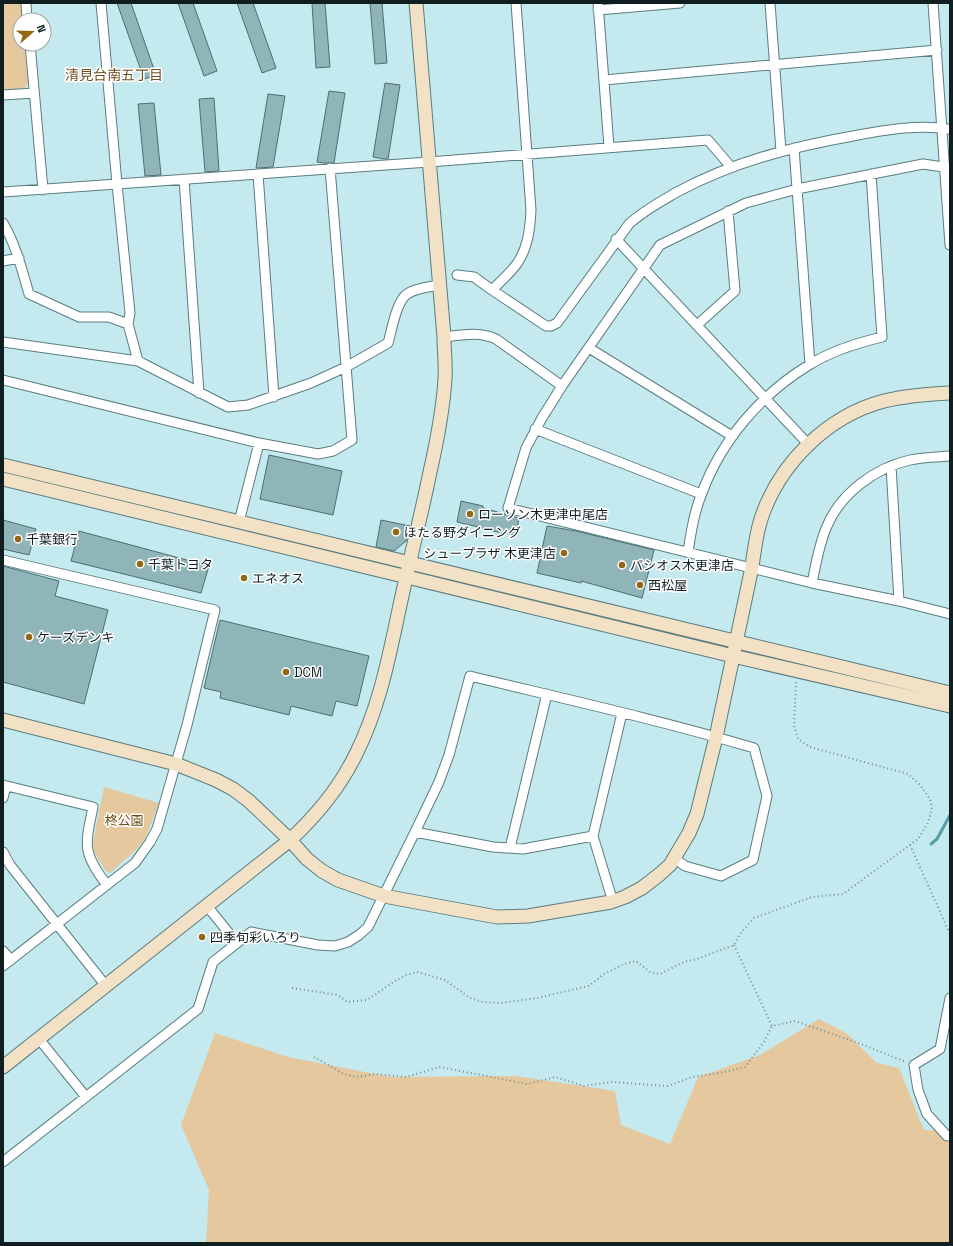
<svg xmlns="http://www.w3.org/2000/svg" width="953" height="1246" font-family="'Space Grotesk','Noto Sans JP',sans-serif">
	<rect width="100%" height="100%" fill="#c4e9ee"/>
	<path fill="#e6c89f" d="M3,3H21L23,20H20V44H25L29,81L25,88L3,90Z
		M104,787L159,803L146,837L136,850L110,873L105,870L94,852L93,842Z
		M819,1019L846,1033L877,1063L899,1068L924,1130L950,1131V1243H206L209,1190L181,1125L215,1033L288,1057L391,1077L516,1076L615,1091L621,1125L670,1144L698,1077L760,1055Z"/>
	<g fill="none" stroke-linecap="round" stroke-linejoin="round">
		<path stroke="#539ea7" stroke-width="3" d="M931,844L937,839L950,815"/>
	</g>
	<path fill="#90b5b9" stroke="#4c6e72" d="M117,3H131L156,75L144,79Z
		M178,3H193L217,71L204,76Z
		M237,3H253L276,68L262,73Z
		M312,3H325L330,67L316,68Z
		M370,3H382L387,63L375,64Z
		M385,83L400,85L388,159H384L373,157Z
		M329,91L345,93L334,163H324L317,162Z
		M268,94L285,96L273,167L258,168H256Z
		M214,98L219,171L205,172L199,99Z
		M154,103L161,175L145,176L138,104Z
		M269,455L342,471L333,515L260,499Z
		M461,501L483,506V508L519,518L516,535L487,530V529L457,522Z
		M3,520L36,529L29,555L3,549Z
		M381,520L410,526L406,541L394,551L376,547Z
		M547,526L576,531L654,550L642,598L581,581V583L537,573Z
		M79,531L209,566L201,593L71,561Z
		M3,566L59,581L55,596L108,610L84,704L3,682Z
		M220,620L369,656L357,706L336,701L332,716L291,706L289,715L220,698L221,692L204,688Z"/>
	<g fill="none" stroke-linecap="round" stroke-linejoin="round">
		<defs>
			<path id="street" d="M26,3L27,20
				M101,3L117,184L130,313L128,324L138,361
				M598,3L609,147
				M770,3L781,151
				M933,3L950,245
				M598,10L680,3
				M30,44L43,190
				M604,80L937,50
				M3,95L34,93
				M794,148L810,364
				M950,168L923,164L797,189L746,203L660,245L562,386L542,418L526,448L508,508L812,583L899,601L950,614
				M258,174L274,397
				M184,179L199,393
				M3,192L429,162L708,140L731,167
				M3,223C16,245 22,270 29,294L79,317H109L128,324
				M616,239L809,445
				M3,261L19,258
				M457,275L474,277L492,290L546,326H551L557,323L629,224C643,211 660,202 677,192C733,162 791,147 853,136C884,130 918,124 950,129
				M492,290C500,282 509,274 516,265C528,249 530,229 531,210L516,3
				M697,325L735,291L728,211
				M444,337C462,335 479,331 496,339L562,386
				M3,342L138,361L228,407L248,405L311,383L346,367L388,343C392,330 396,302 407,294C415,288 429,287 439,285
				M589,348L732,436
				M3,380L259,443L318,454L333,451L352,440L330,168
				M535,429L701,494
				M891,466L899,601
				M239,522L259,443
				M688,552C691,533 694,512 702,493C721,441 761,394 809,365C831,351 857,343 882,337L871,174
				M3,560L215,610L187,725L157,829L150,842L135,863L3,966
				M812,583C816,564 819,544 827,526C841,493 875,468 910,460C923,457 937,457 950,456
				M3,785L93,807C85,845 82,853 107,885
				M3,798L6,786
				M415,832L493,847L523,849L593,836
				M510,848L547,694
				M3,852L10,865L106,986
				M613,902L593,836L622,713
				M207,906L237,943
				M3,951L11,960
				M39,1039L86,1097
				M947,1136L927,1114L918,1090L914,1065L940,1049L950,998
				M3,1162L198,1009L213,962L251,932L318,945L335,946L348,942L359,935L368,927L415,832L439,782L449,755L470,676C565,699 660,720 754,748L767,796L753,860L721,876L685,866L674,858"/>
			<path id="secondary" d="M3,465L950,693
				M3,479L733,656L950,706
				M3,720L176,764L216,780L233,789L249,801L290,840L307,859L322,871L338,880L384,896L497,917L528,916L611,902L625,897L642,888L660,874L670,865L689,833L697,814L716,737L752,567C754,551 756,535 761,519C779,464 827,416 884,401C905,396 928,394 950,393
				M3,1067L290,840C317,815 340,787 356,754C384,698 392,638 406,578C414,542 423,507 430,472C437,441 443,411 445,379C446,365 444,351 444,337L416,3"/>
		</defs>
		<use href="#street" stroke="#5a7d81" stroke-width="11"/>
		<use href="#secondary" stroke="#5a7d81" stroke-width="15"/>
		<path stroke="#748f92" stroke-width="2" stroke-dasharray="1 3" stroke-linecap="butt" d="M910,845L950,934
			M734,945L772,1026L795,1021L861,1044L906,1062
			M292,988L338,995L347,1002L367,1000L395,981L406,975L417,972L445,980L470,998L483,1002L500,1003L537,998L589,986L604,974L624,964L636,961L650,972L660,974L684,962L697,959L734,945L740,934L754,918L812,897L843,894L918,839L928,823L932,809L930,799L920,785L908,774L810,747L798,739L794,726L796,681
			M314,1057L344,1074L356,1077L375,1074L406,1077L440,1067L527,1084L555,1077L584,1086L612,1082L668,1086L692,1077L725,1072L745,1067L764,1042L772,1026"/>
		<use href="#street" stroke="#fff" stroke-width="9"/>
		<use href="#secondary" stroke="#f2e1c5" stroke-width="13"/>
	</g>
	<g fill="#946714" stroke="#fff" stroke-width="1.5">
		<circle cx="470" cy="514" r="4"/>
		<circle cx="396" cy="532" r="4"/>
		<circle cx="18" cy="539" r="4"/>
		<circle cx="564" cy="553" r="4"/>
		<circle cx="140" cy="564" r="4"/>
		<circle cx="622" cy="565" r="4"/>
		<circle cx="244" cy="578" r="4"/>
		<circle cx="640" cy="585" r="4"/>
		<circle cx="29" cy="637" r="4"/>
		<circle cx="286" cy="672" r="4"/>
		<circle cx="202" cy="937" r="4"/>
	</g>
	<g text-anchor="middle" stroke-width="3" stroke-linejoin="round" paint-order="stroke">
		<g font-size="13" fill="#101e20" stroke="#fff" text-anchor="start">
			<text x="478" y="519">ローソン木更津中尾店</text>
			<text x="404" y="537">ほたる野ダイニング</text>
			<text x="26" y="544">千葉銀行</text>
			<text x="556" y="558" text-anchor="end">シュープラザ 木更津店</text>
			<text x="148" y="569">千葉トヨタ</text>
			<text x="630" y="570">パシオス木更津店</text>
			<text x="252" y="583">エネオス</text>
			<text x="648" y="590">西松屋</text>
			<text x="37" y="642">ケーズデンキ</text>
			<text x="294" y="677">DCM</text>
			<text x="210" y="942">四季旬彩いろり</text>
		</g>
		<g font-size="13" fill="#6f4d14" stroke="#fff">
			<text x="124" y="825">柊公園</text>
		</g>
		<g font-size="14" fill="#70501c" stroke="#fff">
			<text x="114" y="80">清見台南五丁目</text>
		</g>
	</g>
	<rect width="953" height="1246" fill="none" stroke="#101e20" stroke-width="8"/>
	<g transform="translate(32 32) rotate(70)"><circle r="19" fill="#ffffff" stroke="#9fa5a6"/>
	<path d="M0-3L7 15L0 10L-7 15Z" fill="#946714"/>
	<text y="-6" font-size="11" font-weight="bold" text-anchor="middle" fill="#101e20">N</text>
	</g>
</svg>
